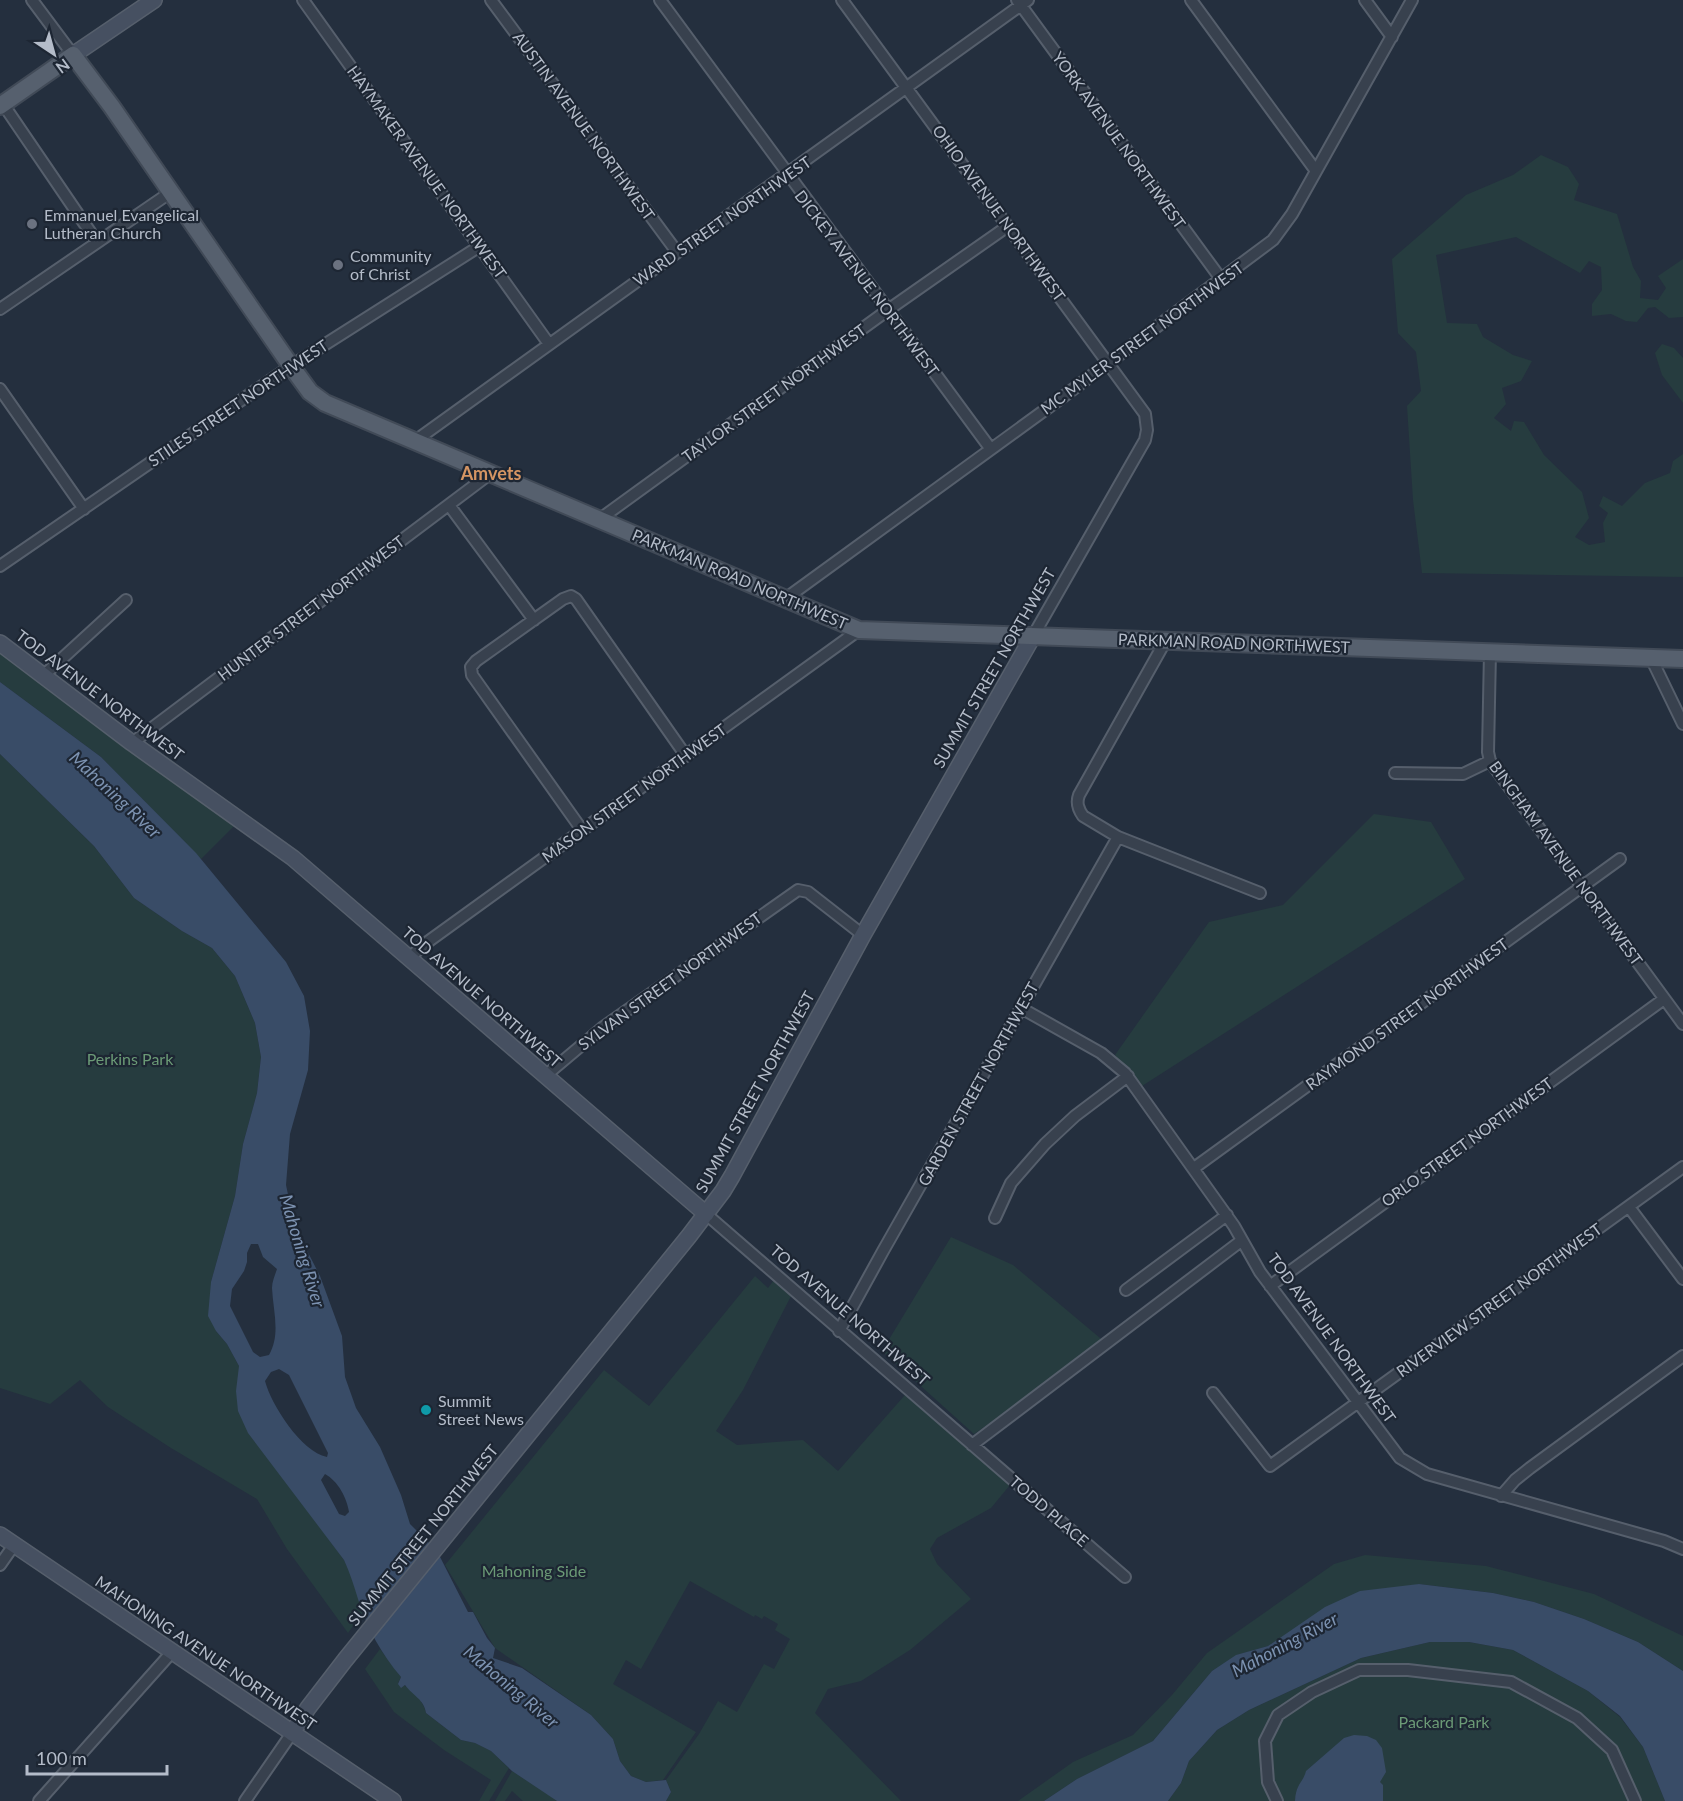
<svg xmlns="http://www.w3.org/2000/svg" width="1683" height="1801" font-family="Lato,sans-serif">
	<rect width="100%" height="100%" fill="#242f3e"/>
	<path fill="#263c3f" d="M1541,155L1568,167L1579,184L1574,200L1617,214L1633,267L1641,281L1640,298L1658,300L1666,288L1658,276L1683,259V317L1669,318L1655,307L1648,308L1637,322L1626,321L1611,314L1592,316V304L1602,290L1601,267L1589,261L1580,273L1516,237L1436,255L1447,323L1477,324L1483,337L1513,355L1532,361L1521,381L1502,388L1506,404L1494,418L1511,431L1514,421L1524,422L1544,455L1582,492L1589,518L1575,537L1589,545L1605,542L1603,523L1608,513L1599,506L1603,496L1622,506L1645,483L1670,473L1673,461L1683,454V577L1422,573L1413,500L1407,406L1421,391L1416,352L1398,333L1392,259L1466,195L1513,175Z
		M1662,344L1674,348L1683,358V403L1662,375L1655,353Z
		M0,650L234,826L201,859L101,757L0,682Z
		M0,754L94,846L134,898L182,931L212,948L235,976L255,1023L261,1057L257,1093L243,1144L235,1196L211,1282L216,1331L227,1344L239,1366L300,1500L344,1560L354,1581L363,1612L348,1633L287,1549L257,1499L171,1448L108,1407L80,1380L50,1404L0,1388Z
		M1374,814L1431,822L1465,879L1142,1086L1115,1055L1209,922L1283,905Z
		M951,1237L1013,1265L1106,1343L974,1434L882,1351Z
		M755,1276L768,1288L774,1280L791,1296L743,1390L716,1431L737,1445L803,1440L838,1471L905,1395L1010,1485L991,1508L937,1538L930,1549L937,1564L971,1599L910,1650L861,1681L828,1689L815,1713L901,1801H666L671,1792L666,1780L699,1734L718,1701L737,1712L764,1664L774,1669L790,1639L775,1630L778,1624L764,1616L762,1619L755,1615L754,1617L690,1581L641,1669L626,1660L613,1684L696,1732L663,1780L646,1782L631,1776L620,1761L613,1739L591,1715L495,1648L445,1565L604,1370L649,1406Z
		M1365,1555L1486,1566L1594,1594L1683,1636V1671L1638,1642L1584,1619L1534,1602L1493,1593L1419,1584L1292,1632L1268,1646L1237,1655L1212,1671L1153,1741L1077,1779L1044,1801H1018L1073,1762L1133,1735L1172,1695L1207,1653L1334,1564Z
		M1430,1642H1469L1513,1650L1588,1691L1620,1717L1643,1747L1665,1801H1168L1181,1783L1189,1761L1217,1730L1249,1710L1361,1658Z
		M380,1649L401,1677L398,1683C410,1686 424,1701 426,1713L461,1740L475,1743L491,1751L509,1768L489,1801H479L491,1780L444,1750L394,1712L365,1669Z
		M512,1771L552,1797L557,1801H523L512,1791L505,1801H495Z"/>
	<path fill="#394c67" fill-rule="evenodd" d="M0,682L101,757L196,853L286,962L304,996L310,1031L308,1070L290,1134L286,1185L295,1227L320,1276L342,1336L345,1377L356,1408L380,1447L401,1495L410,1524L437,1551L468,1612H473L487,1638L495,1648L493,1658L522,1668L591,1715L613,1739L620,1761L631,1776L646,1782L666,1780L671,1792L666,1801H557L512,1771L491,1751L475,1743L461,1740L426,1713C424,1699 413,1696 405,1685L401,1688L398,1684L401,1677C382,1655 367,1628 358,1599C354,1586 350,1573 344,1560L248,1433L238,1411L236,1391L239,1366L227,1344L216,1331L208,1316L211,1282L235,1196L243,1144L257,1093L261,1057L255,1023L235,976L212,948L182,931L134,898L94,846L0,754ZM251,1244H258L263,1257L277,1269C275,1275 272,1282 272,1288C273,1311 281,1334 269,1355L260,1357L253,1352L230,1306L232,1289L244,1271L247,1262V1253ZM279,1369L289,1375L328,1453L327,1457C301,1452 271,1404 265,1381L271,1372ZM325,1474C338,1481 347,1498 349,1512L345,1516L339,1514L321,1480Z
		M1419,1584L1493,1593L1534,1602L1584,1619L1638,1642L1683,1671V1801H1665L1643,1747L1620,1716L1588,1691L1513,1650L1469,1642H1430L1361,1658L1249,1710L1217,1730L1189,1761L1181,1783L1168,1801H1044L1077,1779L1153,1741L1212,1671L1236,1655L1268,1646L1325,1607L1360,1591Z
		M1354,1735L1367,1736L1376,1740L1382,1748L1386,1772L1380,1782L1383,1785V1801H1295C1296,1783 1303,1783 1306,1771L1344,1738Z"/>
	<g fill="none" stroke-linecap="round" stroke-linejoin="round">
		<defs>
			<path id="minor" d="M32,0L73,55
				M303,0L549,344
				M491,0L677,252
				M660,0L990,448
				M842,0L1145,414L1147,430L1145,440L1033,636
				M1017,0L1221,279
				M1191,0L1316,171
				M1365,0L1392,37
				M3,104L97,242
				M0,309L171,192
				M0,389L84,509
				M415,441L1028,0
				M449,505L534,620
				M600,519L888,310L1008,226
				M0,566L291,366L480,246
				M785,599L1060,399L1273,240L1292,214L1412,0
				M1166,640L1079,795C1076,803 1078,809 1083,816L1118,837L1260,893
				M1490,652L1488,752L1490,761L1683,1024
				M1651,658L1683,724
				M43,676L126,600
				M132,743L491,473
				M1395,773L1463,774L1490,761
				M582,830L472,675L471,667L476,661L563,599L571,596L576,599L686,756
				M410,958L422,946L859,630
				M1021,1008L1101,1053L1125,1073L1234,1226L1260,1272L1400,1458L1427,1474L1664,1541L1683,1549
				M545,1076L602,1028L798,890L808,892L863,935
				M1194,1168L1620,859
				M1629,1207L1683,1279
				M706,1214L1125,1577
				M995,1218L1011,1183L1045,1144L1075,1116L1128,1076
				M1270,1286L1664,999
				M1126,1290L1227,1215
				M839,1331L883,1251L1118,837
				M1213,1393L1270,1466L1683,1167
				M972,1445L1241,1241
				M1501,1496L1515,1480L1530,1468L1683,1356
				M0,1565L14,1545
				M39,1801L172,1652
				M245,1801L292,1733
				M1277,1801L1268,1782L1265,1741L1278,1715L1312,1692L1359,1670H1408L1511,1682L1577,1718L1612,1750L1635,1801"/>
			<path id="secondary" d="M73,55L154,0
				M0,643L132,743L293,858L706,1214
				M0,1535L393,1801
				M292,1733L308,1708L345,1660L689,1236L723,1191L732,1176L863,935L1033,636"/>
			<path id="primary" d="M0,106L73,55L112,107L291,366L310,392L325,403L859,630L1683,659"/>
		</defs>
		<use href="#minor" stroke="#565f6c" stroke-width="14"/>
		<use href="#secondary" stroke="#565f6c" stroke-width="18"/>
		<use href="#primary" stroke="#414a57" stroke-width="20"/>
		<use href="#minor" stroke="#38414e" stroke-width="10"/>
		<use href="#secondary" stroke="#465061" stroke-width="15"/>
		<use href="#primary" stroke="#56606e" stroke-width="16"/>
	</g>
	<g fill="#6b7280" stroke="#1d2633" stroke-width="2">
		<circle cx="32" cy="224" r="6"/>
		<circle cx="338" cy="265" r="6"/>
	</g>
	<circle fill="#0f9aa8" stroke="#1d2633" stroke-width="2" cx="426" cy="1410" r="6"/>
	<g text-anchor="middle" stroke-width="4.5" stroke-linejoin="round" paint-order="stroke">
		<g font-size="16" fill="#b4bcc9" stroke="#1d2633">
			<text transform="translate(584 126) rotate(54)" y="6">AUSTIN AVENUE NORTHWEST</text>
			<text transform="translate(1119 140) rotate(54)" y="6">YORK AVENUE NORTHWEST</text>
			<text transform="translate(427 172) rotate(54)" y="6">HAYMAKER AVENUE NORTHWEST</text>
			<text transform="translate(999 213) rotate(54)" y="6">OHIO AVENUE NORTHWEST</text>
			<text transform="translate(722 221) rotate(-35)" y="6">WARD STREET NORTHWEST</text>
			<text transform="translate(867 283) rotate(53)" y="6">DICKEY AVENUE NORTHWEST</text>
			<text transform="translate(1142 338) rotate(-36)" y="6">MC MYLER STREET NORTHWEST</text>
			<text transform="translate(774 393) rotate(-36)" y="6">TAYLOR STREET NORTHWEST</text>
			<text transform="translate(238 403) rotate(-34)" y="6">STILES STREET NORTHWEST</text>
			<text transform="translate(740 579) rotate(23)" y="6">PARKMAN ROAD NORTHWEST</text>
			<text transform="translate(311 608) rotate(-37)" y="6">HUNTER STREET NORTHWEST</text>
			<text transform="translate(1234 643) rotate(2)" y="6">PARKMAN ROAD NORTHWEST</text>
			<text transform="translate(994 668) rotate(-60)" y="6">SUMMIT STREET NORTHWEST</text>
			<text transform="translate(100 695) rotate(37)" y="6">TOD AVENUE NORTHWEST</text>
			<text transform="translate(634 793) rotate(-36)" y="6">MASON STREET NORTHWEST</text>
			<text transform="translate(1566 863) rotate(54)" y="6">BINGHAM AVENUE NORTHWEST</text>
			<text transform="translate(670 981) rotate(-36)" y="6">SYLVAN STREET NORTHWEST</text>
			<text transform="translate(482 997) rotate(41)" y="6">TOD AVENUE NORTHWEST</text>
			<text transform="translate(1407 1014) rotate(-36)" y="6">RAYMOND STREET NORTHWEST</text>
			<text transform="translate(978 1084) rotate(-61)" y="6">GARDEN STREET NORTHWEST</text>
			<text transform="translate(755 1092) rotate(-61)" y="6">SUMMIT STREET NORTHWEST</text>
			<text transform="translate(1467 1142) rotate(-36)" y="6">ORLO STREET NORTHWEST</text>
			<text transform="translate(1499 1300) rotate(-36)" y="6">RIVERVIEW STREET NORTHWEST</text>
			<text transform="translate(850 1315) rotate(41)" y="6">TOD AVENUE NORTHWEST</text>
			<text transform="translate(1332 1338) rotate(54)" y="6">TOD AVENUE NORTHWEST</text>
			<text transform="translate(1049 1511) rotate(41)" y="6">TODD PLACE</text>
			<text transform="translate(423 1535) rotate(-51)" y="6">SUMMIT STREET NORTHWEST</text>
			<text transform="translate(206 1653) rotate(34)" y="6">MAHONING AVENUE NORTHWEST</text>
		</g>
		<g font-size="16" fill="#b4bcc9" stroke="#1d2633" text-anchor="start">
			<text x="44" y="221">Emmanuel Evangelical<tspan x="44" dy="18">Lutheran Church</tspan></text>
			<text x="350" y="262">Community<tspan x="350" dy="18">of Christ</tspan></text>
			<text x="438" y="1407">Summit<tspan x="438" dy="18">Street News</tspan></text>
		</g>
		<g font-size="16" fill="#6b9a76" stroke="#1d2633">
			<text x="130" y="1065">Perkins Park</text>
			<text x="534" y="1577">Mahoning Side</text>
			<text x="1444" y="1728">Packard Park</text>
		</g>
		<g font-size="18" font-weight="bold" fill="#d59563" stroke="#1d2633">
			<text x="491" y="480">Amvets</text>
		</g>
		<g font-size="18" font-style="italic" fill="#7c92b1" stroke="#1d2633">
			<text transform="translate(115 795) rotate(43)" y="6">Mahoning River</text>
			<text transform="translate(302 1251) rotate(73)" y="6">Mahoning River</text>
			<text transform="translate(1285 1645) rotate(-28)" y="6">Mahoning River</text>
			<text transform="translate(511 1687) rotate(40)" y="6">Mahoning River</text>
		</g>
	</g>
	<g transform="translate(54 54) rotate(144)" stroke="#1d2633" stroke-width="4.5" paint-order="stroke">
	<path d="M0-4.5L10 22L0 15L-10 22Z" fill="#b4bcc9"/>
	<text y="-9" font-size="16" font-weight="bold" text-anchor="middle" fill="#b4bcc9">N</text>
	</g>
	<path d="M27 1765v9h140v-9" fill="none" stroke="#b4bcc9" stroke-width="3"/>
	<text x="36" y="1765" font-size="18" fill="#b4bcc9" stroke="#1d2633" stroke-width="4.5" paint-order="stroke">100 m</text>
</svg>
